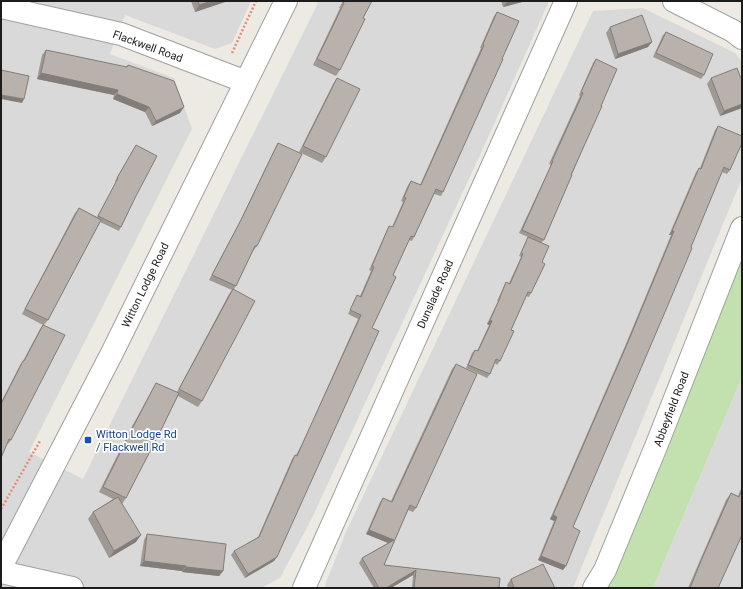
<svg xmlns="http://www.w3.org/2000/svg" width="743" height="589" font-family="Roboto,sans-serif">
	<rect width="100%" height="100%" fill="#eceae3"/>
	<path fill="#dad9d9" d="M1,1H251L232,43L215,49L125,15L110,54L174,78L192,129L29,452L83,479L319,1H549L486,142L311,520L280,578L261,588H1Z
		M643,8L735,53L742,61V178L573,588H326L325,585L346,532L593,11Z
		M742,377V588H653L708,458Z"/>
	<path fill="#c3e1ae" d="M742,259V377L653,588H608Z"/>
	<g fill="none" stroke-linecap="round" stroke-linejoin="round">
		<defs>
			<path id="minor" d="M674,1L733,31L742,38
				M1,7L121,34L246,82
				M1,567L112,353L286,1
				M1,572L72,588
				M304,588L566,1
				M594,588L605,570L657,444L742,228"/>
		</defs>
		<use href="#minor" stroke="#a0a0a0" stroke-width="24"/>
		<path stroke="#e98c78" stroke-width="2.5" stroke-dasharray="2 2" stroke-linecap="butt" d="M232,53L256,1
			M1,509L40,441"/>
		<use href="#minor" stroke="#fff" stroke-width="22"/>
	</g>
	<path fill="#9f9994" d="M191,1H228L195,12Z
		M343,1H372L363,18L340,70L336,76L313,65L340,8H339Z
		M501,1H526L503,7Z
		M497,12L502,59L443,192L441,196L434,194L414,237L412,241L409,240L393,275L372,328L274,561L245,578L231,555L234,551L258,537L292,459L295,455H296L303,442L358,319L348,314L355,299L357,295L360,296L371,271L369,270L387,230L389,226L392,227L403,202L401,201L408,185L411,181L420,185L481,48H480L494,16Z
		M610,27L648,47L615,59L606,33Z
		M666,32L704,75L701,79L653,57L663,35Z
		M46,50L126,67L128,65L180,113L152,126L145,112L113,99L114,95L37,79L42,55Z
		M596,59L601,106L544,240L541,243L542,262L531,293L529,297L526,296L511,330L500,361L497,365L495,363L490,374L487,378L466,368L472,353L475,350L477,351L489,325L487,324L498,301H497L504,286L506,282L509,283L521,257L519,256L526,241L528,237L519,233L551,165L549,164L580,96L579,95L593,63Z
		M337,78L326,157L322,163L299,152L333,84Z
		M711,78L742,81V108L720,116L707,84Z
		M718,126L730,170L727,174L722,172L573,527L563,570L538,560L554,521L550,519L625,346L671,235H669L696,172L699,168H700L715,130Z
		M278,143L257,246L253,251L236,286L234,289L202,401L198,407L178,396L162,428L159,432L126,498L122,504L136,542L109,558L88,519L93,512L113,499L99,492L129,432L153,388L156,383L177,392L229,294L232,290L209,280L239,223L275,148Z
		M136,145L135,198L121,227L119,231L100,222L48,320L44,325L11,440L8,444H7L1,458V402L20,365L23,361L40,329L43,325L22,314L75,213L79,208L97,217L116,182L115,181Z
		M456,364L416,508L413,512L408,510L384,565L500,578L499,588H412L413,575L391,588H374L359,563L362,558L388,543L366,534L380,502L383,498L391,501L452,369Z
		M742,486V535L738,544L736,547L718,588H688L726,500L731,493L738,496Z
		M147,534L223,571L219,576L182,572V571L140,566L144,540Z
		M511,579L555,588H508L507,585Z"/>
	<path fill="#827d78" d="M212,1H228L195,12L199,5Z
		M510,1H526L503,7L507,2Z
		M652,42L648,47L615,59L618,54Z
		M41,73L118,90L114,95L37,79Z
		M117,94L149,107L145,112L113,99Z
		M1,95L24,99L22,103L1,99Z
		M742,104V108L720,116L724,111Z
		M184,107L180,113L152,126L156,121Z
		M672,231H674L671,235H669Z
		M490,320L492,321L489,325L487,324Z
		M553,515L557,517L554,521L550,519Z
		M369,530L394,540L391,544L366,534Z
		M141,535L136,542L109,558L114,551Z
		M541,556L566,566L563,570L538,560Z
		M277,557L274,561L245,578L248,574Z
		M144,561L186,566L182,571L140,566Z
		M186,567L223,571L219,576L182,572Z
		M416,570L413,575L391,588H386Z"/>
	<path fill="#b9b2ac" stroke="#827d78" d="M198,1H212L199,5Z
		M344,1H372L363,18L365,19L340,70L317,59L344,3L343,2Z
		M497,12L519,21L502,59H503L443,192L436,189L414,237L411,236L393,275L396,277L372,328L379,331L277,557L248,574L234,551L259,537L295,455L297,456L305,438L361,315L350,310L357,295L361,297L374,267L372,266L389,226L393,227L406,198L404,197L411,181L421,185L484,45L483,44Z
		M642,15L652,42L618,54L610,27Z
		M666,32L713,54L704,75L656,53Z
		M46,50L127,67L128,65L174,81L184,107L156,121L149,107L117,94L118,90L41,73Z
		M596,59L617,69L601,106H602L571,175H572L544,240L522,230L553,161H552L583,93L581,92Z
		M737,68L742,81V104L724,111L711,78Z
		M1,70L29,76L24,99L1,95Z
		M337,78L360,89L326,157L303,146Z
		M718,126L742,136V143L730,170L724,167L691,247L692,248L665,312L573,527L580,531L566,566L541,556L557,517L553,515L628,342L674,231H672L699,168L701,169Z
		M278,143L302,154L257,246H255L236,286L212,275L242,218Z
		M136,145L157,156L135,198L121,227L98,216L118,178H117Z
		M79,208L101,220L48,320L25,309Z
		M528,237L549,246L542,262L545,264L531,293L528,292L511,330L514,331L500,361L496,359L490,374L468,365L475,350L478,351L492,321L490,320L500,298V297L506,282L510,284L523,254L521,253Z
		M233,289L255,301L202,401L179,389Z
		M43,325L65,335L11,440L9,439L1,458V404L23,361H24Z
		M456,364L477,374L416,508L410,505L384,565L500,578L499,588H414L416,570L386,588H379L362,558L394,540L369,530L383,498L392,502Z
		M156,383L179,393L162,428L126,498L103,487L133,427Z
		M742,490V535L728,566L718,588H690L703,556L731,493L739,497Z
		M118,497L141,535L114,551L93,512Z
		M147,534L226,544L223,571L186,567V566L144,561Z
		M543,564L555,588H514L511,579Z"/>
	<rect fill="#1a4fb4" stroke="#fff" stroke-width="1.5" x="84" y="436" width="8" height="8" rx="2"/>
	<g text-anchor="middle" stroke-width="3.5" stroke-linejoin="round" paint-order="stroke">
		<g font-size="11" fill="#1c1c1c" stroke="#fff">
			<text transform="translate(148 46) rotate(20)" y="4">Flackwell Road</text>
			<text transform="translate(145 285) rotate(-64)" y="4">Witton Lodge Road</text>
			<text transform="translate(435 294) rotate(-66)" y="4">Dunslade Road</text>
			<text transform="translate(671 409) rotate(-69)" y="4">Abbeyfield Road</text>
		</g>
		<g font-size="11" fill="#164399" stroke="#fff" text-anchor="start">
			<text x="96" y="438">Witton Lodge Rd<tspan x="96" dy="13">/ Flackwell Rd</tspan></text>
		</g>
	</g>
	<rect width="743" height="589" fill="none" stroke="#1c1c1c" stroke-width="4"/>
</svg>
